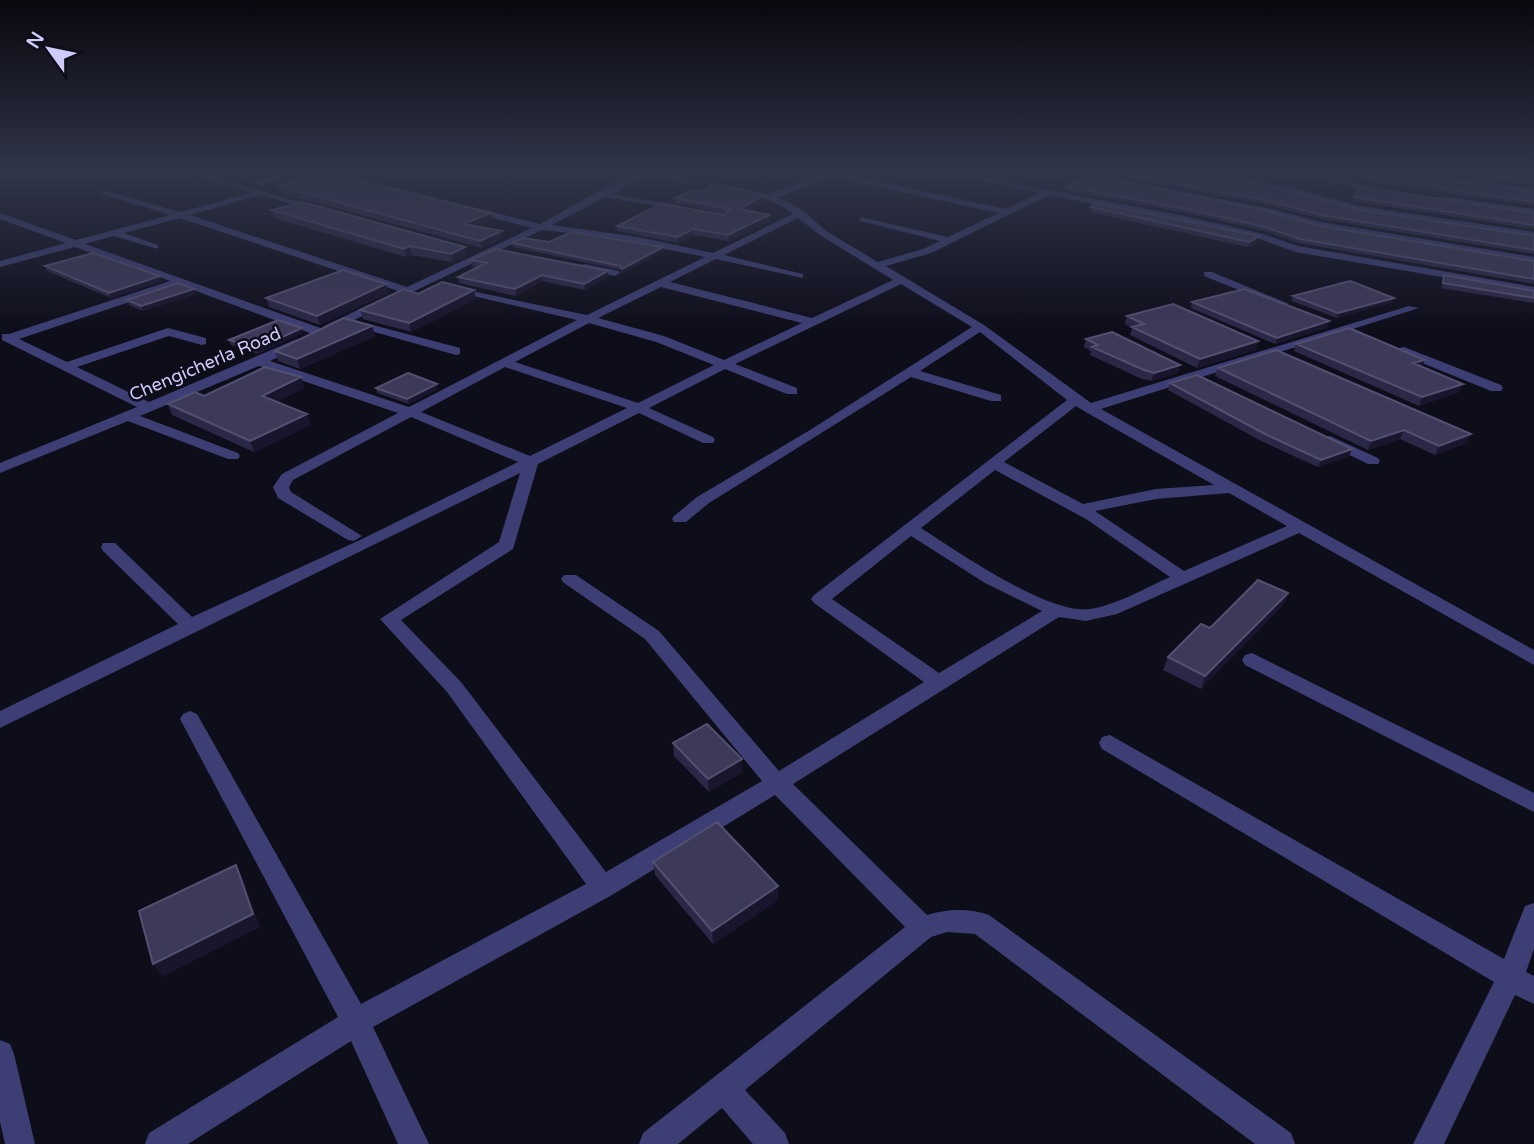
<svg xmlns="http://www.w3.org/2000/svg" width="1534" height="1144" font-family="'Varela Round',sans-serif">
	<rect width="100%" height="100%" fill="#0e0d1a"/>
	<g fill="none" stroke-linecap="round" stroke-linejoin="round">
		<path fill="#3d3e73" fill-rule="evenodd" d="M321,172H333L540,224L597,192L642,172L769,194L823,175L816,172H834L1006,209L1040,193L941,172H955L1185,216L1263,234L1298,246L1534,287V293L1296,252L1257,238L1049,195L931,253L886,266L984,325L1091,403L1409,306L1419,308L1101,409L1534,650V665L1299,533L1117,614L1086,621L1059,617L793,784L927,915C948,909 969,908 989,915L1291,1133L1295,1144H1255L975,934L947,932L931,937L745,1090L785,1133L789,1144H753L722,1108L678,1144H639L643,1133L905,927L775,795L612,895L373,1027L429,1144H398L351,1041L188,1144H145L149,1133L338,1017L180,719L183,714L190,711L197,714L361,1004L586,884L447,692L380,619L499,542L520,473L0,728V711L178,624L103,551L101,547L103,543H115L192,617L360,540L518,462L411,417L293,480L289,487L291,492L362,536L354,541L348,540L278,498L273,487L282,474L398,413L259,366L140,416L238,453L240,456L238,459H228L128,421L0,473V463L137,407L2,340V334H9L170,281L75,247L0,267V261L66,243L0,219V213L76,240L170,215L102,194V190L180,212L251,193L195,177L198,173L323,209L319,212L261,195L190,215L407,287L532,228ZM644,177C689,184 758,185 793,214L713,253L638,237L552,225L605,197L686,211L687,209L683,206L612,194ZM833,177L999,213L948,237L860,217V221L940,241L923,249L878,262L826,231L804,211L778,197ZM180,218L398,291L324,326L323,329L85,244L114,236L158,249V245L124,233ZM798,218L820,235L893,280L812,318L670,282L716,259L803,278V274L724,255ZM542,230L606,237L705,257L587,315L447,286V290L577,320L409,407L270,361L301,346L303,343L297,339L149,402L77,367L169,336L202,345L206,344V338L168,328L67,362L19,339L180,285L315,335H323L324,331L332,330L346,324L456,355L460,354V348L354,320ZM901,284L972,327L810,430L697,497L674,516L672,519L674,522H686L709,503L911,377L991,401H1001V395L920,371L980,332L1067,400L814,595L811,599L814,603L924,682L779,771L659,631L576,575H564L561,579L564,583L645,639L762,781L606,872L461,682L401,620L513,549L538,464L639,413L703,443H713L715,440L713,437L649,408L725,369L787,394H797V388L735,364ZM661,287L802,323L724,360L664,336L598,318ZM589,323L656,342L714,365L638,403L515,362ZM505,367L627,408L530,456L421,412ZM1076,406L1084,411L1214,485L1156,489L1083,504L1004,462ZM995,470L1086,519L1170,577C1145,588 1117,605 1090,609C1048,615 957,551 921,528ZM1229,493L1287,526L1184,571L1095,511L1156,499ZM911,536L985,583L1042,611L939,673L832,599Z
			M1066,172H1080L1268,208L1320,222L1534,257V263L1319,228L1267,213Z
			M1186,172H1201L1289,187L1360,206L1534,232V238L1360,212L1288,192Z
			M1289,172H1303L1393,192L1389,195Z
			M1379,172H1399L1534,188V194Z
			M1441,196L1534,209V215L1438,201L1437,199Z
			M584,264L619,271L620,273L615,276L580,269V265Z
			M1204,272H1212L1289,304L1279,306L1204,276Z
			M1404,347L1501,385L1503,388L1501,391H1491L1400,354V348Z
			M1330,436L1378,458L1380,461L1378,464H1368L1325,443L1323,440L1325,437Z
			M1252,653L1534,793V812L1245,665L1242,660L1245,655Z
			M1110,735L1504,959L1525,906L1534,903V949L1526,972L1534,976V1004L1515,995L1444,1144H1413L1494,982L1102,749L1099,743L1102,737Z
			M0,1040L10,1044L14,1054L35,1144H5L0,1122Z"/>
	</g>
	<path fill="#2b2746" d="M1097,172H1194L1361,210L1534,236V254L1321,219L1268,205L1097,173Z
		M1367,172L1534,192V206L1363,181Z
		M1411,172H1496L1534,177V185Z
		M1087,175L1320,226L1534,261V284L1299,243L1264,231L1186,213L1067,191V187L1086,178Z
		M279,186L491,213L492,220L477,226L503,238L482,248L281,193Z
		M1353,197L1534,213V229L1352,201Z
		M675,198L764,201L747,211L769,221L729,241L693,235L678,243L617,231V226L724,215L726,214L675,203Z
		M1091,207L1257,241L1248,247L1090,212Z
		M272,210L465,247L467,256L452,262L412,255L406,257L274,218Z
		M549,242L663,247V251L622,274L621,270L513,247L512,243Z
		M471,260L608,277L585,290L542,281L516,296L459,283L458,277L478,268L472,266Z
		M45,266L162,281L111,298L47,271Z
		M1444,275L1534,291V303L1441,288Z
		M386,284L388,293L320,325L269,307L266,298Z
		M196,294L143,311L129,305L127,300Z
		M418,294L476,299L411,332L363,319L360,310Z
		M1293,296L1392,302L1337,318L1292,301Z
		M1192,302L1329,321L1327,328L1275,344L1191,308Z
		M1127,316L1258,341L1256,350L1197,368L1130,335L1132,328L1125,324Z
		M372,326L375,336L300,369L278,361L275,351Z
		M303,333L258,354L231,345L229,340Z
		M1086,339L1178,373L1152,381L1142,379L1090,355L1091,351L1084,347Z
		M1296,344L1422,367L1459,392L1419,406L1294,351Z
		M1218,368L1467,443L1435,455L1400,439L1368,450L1215,376Z
		M1170,383L1352,449L1349,456L1318,467L1263,442L1168,390Z
		M304,388L276,402L311,425L254,452L172,415L168,404L204,396Z
		M376,388L438,389L409,404L377,393Z
		M1288,593L1283,605L1201,689L1163,670L1168,657L1210,628Z
		M673,743L743,772L709,792L674,756Z
		M653,862L778,886V900L713,944L655,875Z"/>
	<path fill="#18152c" d="M300,172H304V174L261,187L260,183Z
		M764,195V201L740,215V209Z
		M491,213L492,220L464,231L463,224Z
		M769,215V221L729,241L728,235Z
		M693,229V235L678,243V237Z
		M502,231L503,238L482,248L480,241Z
		M1259,236L1257,241L1248,247L1249,242Z
		M410,246L412,255L406,257L404,249Z
		M465,247L467,256L452,262L451,254Z
		M663,247V251L622,274V269Z
		M608,271V277L585,290L584,284Z
		M542,275V281L516,296L515,289Z
		M160,276L162,281L111,298L109,293Z
		M386,284L388,293L320,325L317,316Z
		M194,289L196,294L143,311L141,306Z
		M474,290L476,299L411,332L409,323Z
		M1394,298L1392,302L1337,318L1338,313Z
		M1329,321L1327,328L1275,344L1277,338Z
		M372,326L375,336L300,369L297,359Z
		M302,328L303,333L258,354L257,349Z
		M1258,341L1256,350L1197,368L1200,359Z
		M1425,360L1422,368L1413,363Z
		M1180,365L1178,373L1152,381L1154,373Z
		M301,377L304,388L266,407L262,396Z
		M437,384L438,389L409,404L407,399Z
		M1463,384L1459,392L1419,406L1422,397Z
		M307,414L311,425L254,452L250,441Z
		M1404,430L1400,439L1368,450L1371,441Z
		M1471,434L1467,443L1435,455L1439,446Z
		M1352,449L1349,456L1318,467L1321,460Z
		M1288,593L1283,605L1201,689L1205,676Z
		M742,759L743,772L709,792L708,779Z
		M236,865L243,878L260,927L162,977L153,964Z
		M778,886V900L713,944L712,931Z"/>
	<path fill="#3d3959" stroke="#545072" stroke-width="2" d="M300,172L260,183L255,182L299,172Z
		M1113,172H1194L1289,191L1361,210L1534,236V250L1322,215L1270,201Z
		M1367,172H1386L1534,192V202L1365,177Z
		M1447,172H1496L1534,177V181Z
		M326,173L491,213L463,224L502,231L480,241L279,186Z
		M1087,175L1268,211L1320,226L1534,261V279L1300,239L1265,227L1187,209L1067,187L1089,176Z
		M716,184L764,195L740,209L769,215L728,235L693,229L678,237L617,226L661,204L724,215L730,209L675,198L691,190L701,192Z
		M1360,187L1534,213V225L1353,197Z
		M302,202L465,247L451,254L410,246L404,249L272,210Z
		M1097,203L1259,236L1249,242L1091,207Z
		M572,232L663,247L622,269L620,266L512,243L523,238L549,242Z
		M495,249L608,271L584,284L542,275L515,289L458,277L486,263L471,260Z
		M93,253L160,276L109,293L45,266Z
		M343,270L386,284L317,316L266,298Z
		M1444,275L1534,291V298L1443,283Z
		M1350,281L1394,298L1338,313L1293,296Z
		M442,282L474,290L409,323L360,310L404,289L418,294Z
		M178,283L194,289L141,306L127,300Z
		M1244,289L1329,321L1277,338L1192,302Z
		M1173,304L1258,341L1200,359L1132,327L1144,324L1127,316Z
		M344,318L372,326L297,359L275,351Z
		M278,320L302,328L257,349L229,340Z
		M1349,328L1425,360L1413,363L1463,384L1422,397L1296,344Z
		M1112,332L1180,365L1154,373L1144,370L1092,347L1098,345L1086,339Z
		M1276,350L1471,434L1439,446L1404,430L1371,441L1218,368Z
		M265,367L301,377L262,396L307,414L250,441L168,404L195,392L204,396Z
		M408,373L437,384L407,399L376,388Z
		M1197,375L1352,449L1321,460L1265,434L1170,383Z
		M1258,580L1288,593L1205,676L1168,657L1201,624L1210,628Z
		M707,724L742,759L708,779L673,743Z
		M717,822L778,886L712,931L653,862Z
		M236,865L253,914L153,964L139,911Z"/>
	<linearGradient id="sky" x2="0" y2="1"><stop stop-color="#08070e"/><stop offset="0.52" stop-color="#303549"/><stop offset="1" stop-color="#303549" stop-opacity="0"/></linearGradient>
	<rect width="1534" height="332" fill="url(#sky)"/>
	<g text-anchor="middle" stroke-width="5" stroke-linejoin="round" paint-order="stroke">
		<g font-size="18" fill="#cecbf9" stroke="#0e0d1a">
			<text transform="translate(205 364) rotate(-23)" y="6">Chengicherla Road</text>
		</g>
	</g>
	<g transform="translate(49 49) rotate(303)" stroke="#0e0d1a" stroke-width="5" paint-order="stroke">
	<path d="M0-5L12 26L0 18L-12 26Z" fill="#cecbf9"/>
	<text y="-10" font-size="19" font-weight="bold" text-anchor="middle" fill="#cecbf9">N</text>
	</g>
</svg>
